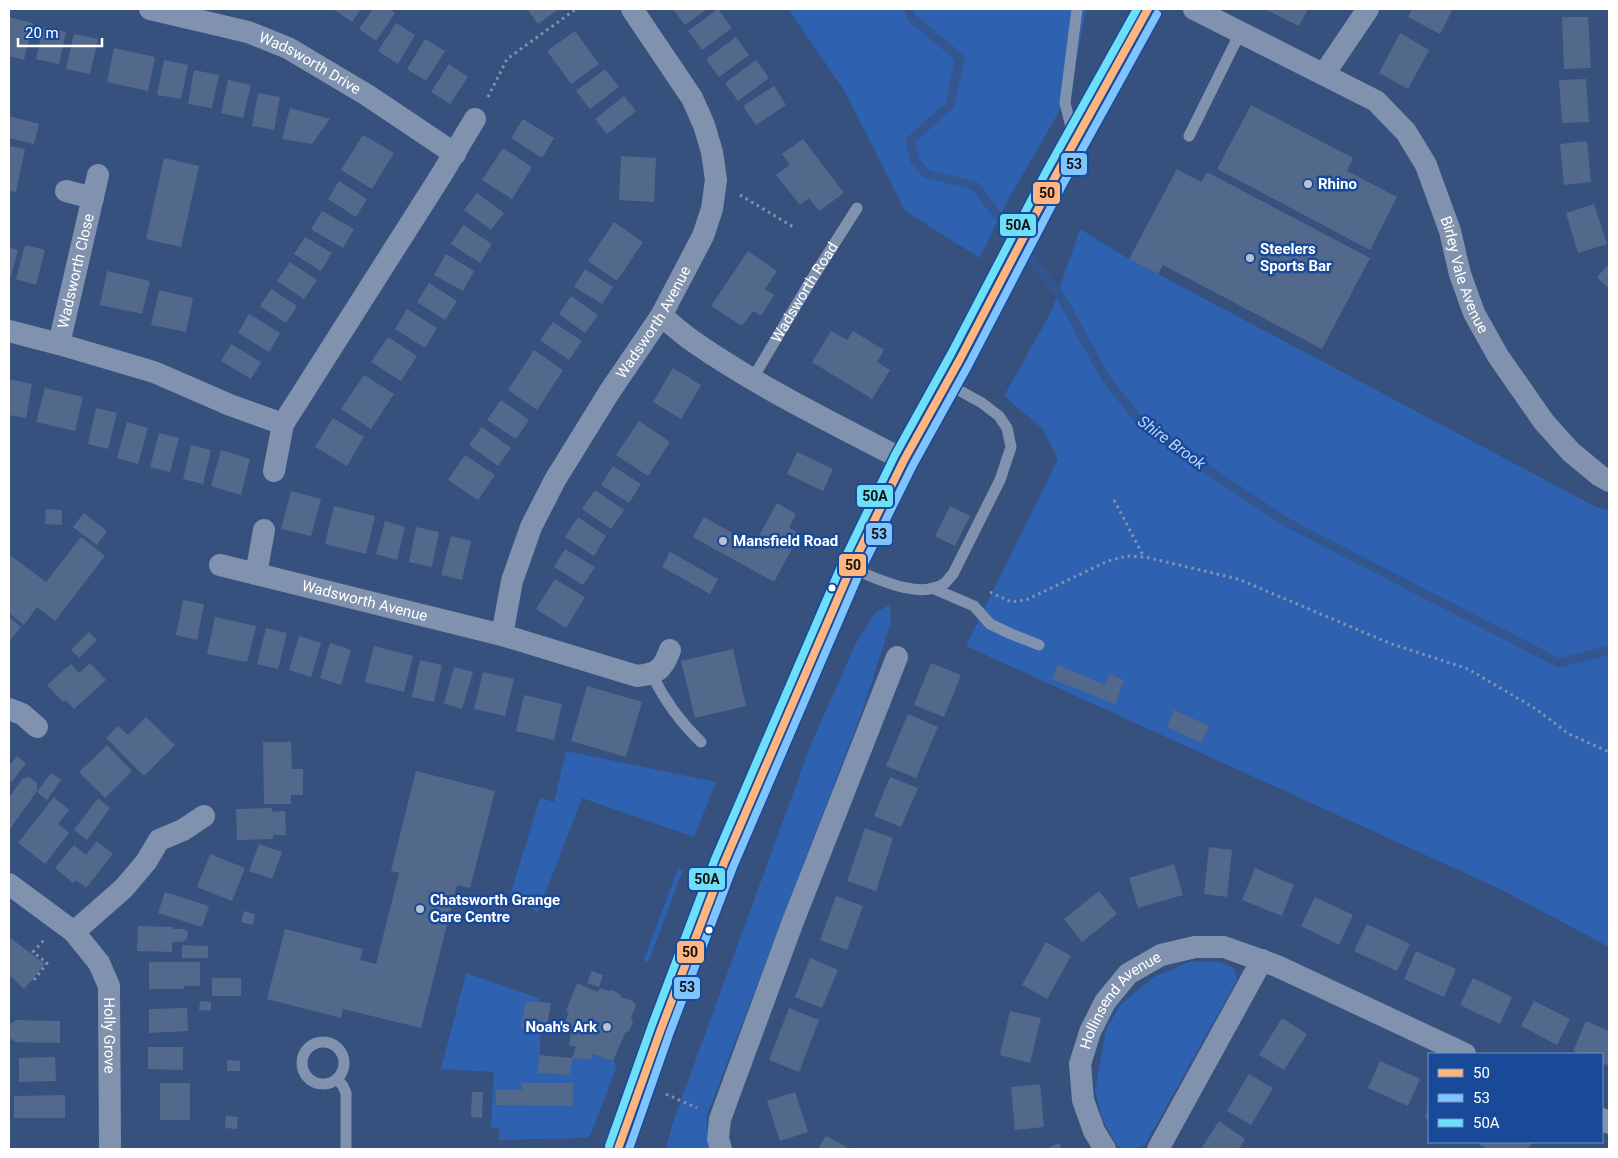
<svg xmlns="http://www.w3.org/2000/svg" width="1618" height="1158" font-family="Roboto,sans-serif">
	<rect width="100%" height="100%" fill="#36517d"/>
	<path fill="#2e61b0" d="M788,9H1086L1071,91L1004,207L980,258L905,211L844,90Z
		M1080,229L1129,259L1158,274L1596,507L1609,510V947L1500,889L966,646L1058,459L1043,429L1004,396L1052,310Z
		M890,605L891,622L863,709L707,1115V1144L710,1149H666L672,1125L811,744L857,641L876,612Z
		M566,751L716,782L694,837L582,798L538,912L510,896L540,798L554,802Z
		M678,868L683,870L648,963L644,960Z
		M1189,962H1220L1234,968L1237,980L1145,1145L1132,1149H1126L1118,1146L1103,1121L1095,1091L1106,1029L1121,1004L1154,977Z
		M466,973L539,998L540,1003L526,1001L522,1028L541,1031L539,1073L568,1075L573,1058L591,1060L593,1054L613,1061L617,1066L590,1136L584,1138L499,1140V1128L491,1127L494,1072L441,1069Z"/>
	<g fill="none" stroke-linecap="round" stroke-linejoin="round">
		<path stroke="#335690" stroke-width="9" d="M908,9L912,18L960,58L950,105L910,141L915,161L927,174L975,186L1061,297L1106,379L1140,421L1220,478L1288,523L1559,663L1609,650"/>
	</g>
	<path fill="#53698c" d="M333,9H361L352,22Z
		M373,9H389L395,13L376,41L359,29Z
		M527,9H559L538,24Z
		M673,9H707L685,25Z
		M718,9L732,28L702,50L688,31Z
		M1265,9H1308L1299,26Z
		M1412,9H1453L1440,34L1408,17Z
		M9,17L33,23L24,60L9,56Z
		M1562,17H1588L1591,68L1564,69Z
		M396,23L415,35L398,64L378,51Z
		M43,27L66,32L59,64L36,59Z
		M575,31L599,64L571,84L547,51Z
		M1400,33L1429,50L1408,89L1379,73Z
		M74,34L98,39L90,74L66,69Z
		M736,37L749,55L719,77L706,59Z
		M425,39L445,51L426,81L407,69Z
		M114,48L155,57L148,91L107,82Z
		M164,60L188,65L181,99L157,95Z
		M756,60L769,78L738,101L725,83Z
		M449,64L468,77L450,104L431,92Z
		M605,69L619,87L590,109L576,91Z
		M194,70L219,75L212,108L188,104Z
		M1586,79L1589,122L1562,123L1559,80Z
		M228,80L251,85L243,118L221,113Z
		M774,86L786,105L756,125L743,106Z
		M258,93L280,97L274,130L252,126Z
		M624,96L636,111L607,134L595,119Z
		M1251,105L1353,158L1347,171L1397,197L1370,250L1217,169Z
		M290,108L330,119L312,144L282,139Z
		M9,116L39,124L34,144L9,138Z
		M523,119L554,138L542,158L511,138Z
		M363,135L394,153L372,189L341,170Z
		M803,139L844,193L819,211L809,198L800,205L776,175L790,165L782,154Z
		M1587,141L1591,182L1564,185L1560,144Z
		M9,146L25,149L16,192L9,191Z
		M503,148L532,167L512,199L482,180Z
		M621,156L656,158L654,202L619,200Z
		M164,158L199,166L181,247L146,239Z
		M1177,169L1201,182L1207,172L1370,258L1322,349L1163,265L1158,274L1129,259Z
		M339,181L367,199L356,217L328,199Z
		M477,193L504,213L491,230L464,210Z
		M1594,204L1607,244L1578,253L1566,213Z
		M322,211L354,229L343,248L311,229Z
		M614,222L643,242L617,281L588,261Z
		M463,225L492,244L480,263L451,244Z
		M305,237L332,253L321,271L294,254Z
		M25,245L45,250L36,285L16,279Z
		M9,247L18,250L9,283Z
		M748,251L777,271L765,289L774,295L761,316L753,311L742,326L711,306Z
		M446,254L474,271L463,291L434,275Z
		M290,262L317,280L304,299L277,281Z
		M1609,264V289L1597,277Z
		M585,269L613,287L602,304L574,287Z
		M107,271L150,281L142,314L100,305Z
		M429,283L457,301L445,320L417,302Z
		M271,289L297,306L286,323L260,306Z
		M159,290L193,298L186,332L151,325Z
		M571,296L598,315L585,333L559,314Z
		M407,309L437,328L425,348L395,329Z
		M249,314L280,333L269,352L238,333Z
		M553,322L582,341L569,360L540,340Z
		M831,331L847,340L853,331L884,350L877,362L890,370L872,399L812,362Z
		M388,337L417,356L401,381L371,362Z
		M231,344L261,362L251,379L221,361Z
		M534,350L563,370L537,410L508,390Z
		M673,368L701,385L681,419L653,402Z
		M364,375L394,394L371,429L341,409Z
		M9,379L32,384L26,418L9,415Z
		M45,388L83,397L75,431L36,422Z
		M501,400L529,420L516,439L487,420Z
		M96,408L117,413L108,449L88,444Z
		M333,418L364,437L347,466L315,447Z
		M639,421L670,442L648,476L616,455Z
		M127,422L148,428L138,464L117,458Z
		M482,427L511,448L498,466L469,445Z
		M159,433L179,438L170,472L150,467Z
		M191,445L211,450L203,484L183,479Z
		M221,450L250,459L241,495L211,486Z
		M797,452L833,469L823,491L787,474Z
		M465,455L495,475L478,500L448,480Z
		M613,466L641,484L629,503L601,485Z
		M595,490L624,510L611,529L582,509Z
		M291,491L321,499L311,536L281,529Z
		M777,503L796,514L789,528L800,534L774,582L693,537L704,517L754,545Z
		M334,506L375,516L366,554L325,544Z
		M950,506L970,516L955,546L935,536Z
		M46,509L62,510V525L45,524Z
		M84,513L107,531L97,545L73,527Z
		M578,517L606,536L594,556L565,537Z
		M385,521L405,527L397,560L376,554Z
		M416,527L439,532L432,567L409,562Z
		M451,536L471,541L462,580L441,575Z
		M81,537L105,556L55,621L37,607L24,625L9,613V559L11,556L46,582Z
		M565,549L595,567L583,585L554,567Z
		M670,552L718,579L710,594L662,567Z
		M555,579L585,597L566,628L536,609Z
		M183,600L204,604L197,640L176,635Z
		M9,617L21,627L9,642Z
		M215,617L256,626L247,662L207,654Z
		M266,628L287,633L278,669L257,664Z
		M89,632L97,640L79,658L71,650Z
		M299,636L321,643L311,677L289,670Z
		M330,643L351,650L341,685L320,678Z
		M374,646L413,656L404,692L365,682Z
		M733,649L746,706L695,718L681,661Z
		M420,660L442,665L434,702L412,697Z
		M90,663L106,680L74,709L66,700L63,702L47,685L71,664L79,673Z
		M931,663L961,675L944,717L914,705Z
		M1058,665L1105,685L1109,674L1124,680L1115,704L1052,679Z
		M454,667L473,672L462,709L444,703Z
		M483,672L514,679L505,716L474,709Z
		M587,686L642,702L626,757L571,741Z
		M524,695L562,704L554,740L516,731Z
		M1174,710L1209,726L1201,743L1167,727Z
		M908,714L938,727L916,778L886,766Z
		M146,717L175,745L144,776L106,738L118,726L128,735Z
		M263,742H291L292,769H303V795H291V804H264Z
		M107,745L132,771L105,798L79,772Z
		M17,756L26,763L12,782L9,779V766Z
		M416,771L495,791L470,888L457,885L421,1028L343,1009L341,1018L267,999L285,929L363,949L360,960L376,964L399,873L391,871Z
		M51,773L61,780L47,800L37,792Z
		M29,777L37,783V791L10,829L9,828V798L22,779Z
		M890,777L918,788L901,827L874,816Z
		M54,797L69,810L58,824L69,833L45,864L18,843Z
		M98,798L110,808L87,840L74,830Z
		M272,808V812L285,811L286,835H273V839L237,840L236,809Z
		M865,828L893,838L876,891L847,881Z
		M97,841L113,854L86,888L76,880L73,883L55,868L74,845L86,855Z
		M259,844L282,852L272,879L249,871Z
		M1209,847L1232,850L1227,897L1204,894Z
		M210,854L245,868L232,901L197,887Z
		M1174,864L1183,895L1138,908L1129,878Z
		M1255,868L1294,885L1282,916L1242,900Z
		M1099,891L1117,914L1082,942L1064,919Z
		M165,892L209,906L202,927L158,913Z
		M836,896L863,906L847,950L820,940Z
		M1315,897L1353,915L1339,945L1301,926Z
		M244,911L255,914L253,925L241,922Z
		M1367,924L1410,944L1397,971L1354,951Z
		M138,926L173,927V929H185L188,932L187,939L182,942H172V952L137,951Z
		M9,937L45,964L24,989L9,975Z
		M1046,942L1071,956L1047,999L1022,985Z
		M182,945L208,946V958H182Z
		M1416,951L1456,969L1444,997L1404,979Z
		M810,958L838,970L822,1008L795,997Z
		M149,962H200V986H184V989H149Z
		M592,971L603,975L599,987L587,983Z
		M212,978H241V996H212Z
		M1473,978L1512,997L1500,1024L1460,1005Z
		M577,983L598,992L600,988L609,991L612,990L620,994L621,997L633,1001L636,1006L631,1018L633,1022L629,1031L625,1033L613,1061L593,1054L591,1060L572,1058L576,1047L569,1045L571,1034H561L569,1012L566,1011Z
		M200,1001L211,1002V1011L199,1010Z
		M526,1001L551,1003L546,1032L521,1028Z
		M1534,1001L1570,1019L1557,1045L1521,1026Z
		M187,1008L188,1031L149,1033V1009Z
		M789,1008L819,1020L799,1072L769,1060Z
		M1010,1011L1041,1018L1030,1063L1000,1055Z
		M1282,1018L1307,1034L1284,1070L1259,1055Z
		M16,1020L60,1021V1043L15,1042L10,1038V1024Z
		M1586,1021L1609,1031V1066L1602,1063V1054H1581L1573,1051Z
		M148,1047H183V1070L148,1069Z
		M539,1055L573,1058L569,1075L538,1073Z
		M55,1057L56,1081L19,1082V1058Z
		M227,1060L240,1061V1071H227Z
		M1380,1061L1420,1079L1408,1106L1368,1088Z
		M1249,1074L1273,1088L1251,1125L1227,1111Z
		M160,1083H190V1120H160Z
		M522,1083H573V1106L496,1105V1090H522Z
		M1040,1084L1044,1127L1015,1130L1011,1087Z
		M472,1092H483L482,1118L471,1117Z
		M795,1092L808,1132L780,1141L767,1101Z
		M65,1095V1118H14V1096Z
		M1429,1107V1120L1425,1118Z
		M226,1116L238,1117L237,1129L225,1128Z
		M1219,1121L1245,1139L1239,1149H1201Z
		M826,1136L850,1149H818Z
		M1482,1142H1532L1528,1149H1489L1480,1145Z
		M1059,1143L1062,1149H1046Z"/>
	<g fill="none" stroke-linecap="round" stroke-linejoin="round">
		<path stroke="#8192af" stroke-width="3" stroke-dasharray="2.5 4" stroke-linecap="butt" d="M488,97L507,59L576,9
			M740,195L795,228
			M1114,500L1144,557
			M990,592L1011,602L1026,600L1108,561L1127,556L1145,557L1238,579L1389,643L1468,669L1536,709L1569,734L1609,752
			M34,980L47,963L33,952L44,940
			M666,1094L697,1108"/>
		<g stroke="#8192af" stroke-width="11">
			<path d="M1077,9L1065,103L1070,123L1078,132"/>
			<path d="M1189,136L1240,33"/>
			<path id="s1" d="M753,378L810,282L857,208"/>
			<path d="M851,568C876,578 920,601 945,583C948,580 950,577 953,574L1000,480L1011,447L1007,428L999,416L982,403L946,383"/>
			<path d="M932,588L974,606L990,624L1011,634L1039,645"/>
			<path d="M652,675C665,701 680,722 701,742"/>
			<circle cx="323" cy="1063" r="21"/>
			<path d="M337,1079L343,1086L346,1093V1149"/>
		</g>
		<g stroke="#8192af" stroke-width="22">
			<path id="s2" d="M150,9L248,32L288,48L367,95L455,154"/>
			<path id="s3" d="M1194,9L1376,101L1406,132L1426,165L1450,231L1460,274L1474,313L1498,356L1544,422L1571,452L1600,476L1609,481"/>
			<path d="M1324,74L1368,9"/>
			<path d="M66,191L93,198"/>
			<path d="M661,316C672,324 682,334 694,342C759,387 834,424 904,460"/>
			<path d="M9,331L59,344L154,372L230,405L283,424"/>
			<path id="s4" d="M59,344L98,175"/>
			<path d="M274,471L283,424L440,177L475,119"/>
			<path id="s5" d="M220,565L502,635L637,676C658,674 663,669 670,650"/>
			<path d="M256,574L264,530"/>
			<path id="s6" d="M502,635L512,581L531,527L555,480L610,391L661,316L703,236L712,209L716,180L712,152L704,125L692,98L632,9"/>
			<path d="M9,709L22,714L37,727"/>
			<path id="s7" d="M9,884L74,932L99,963L109,986L110,1149"/>
			<path d="M74,932L124,888L146,862L159,840L183,830L204,816"/>
			<path d="M1602,1119L1609,1123"/>
			<path d="M721,1149L718,1139L720,1119L792,924L897,657"/>
			<path id="s8" d="M1105,1149L1094,1131L1083,1100L1080,1064L1090,1032L1105,1002L1128,974L1161,955L1195,947H1224L1277,966L1465,1054"/>
			<path d="M1158,1149L1262,960"/>
		</g>
		<path stroke="#7f91ad" stroke-width="28" d="M618,1149L661,1029L724,863L851,568L904,460L960,359L999,282L1055,177L1148,9"/>
		<defs>
			<path id="bus-1" d="M618,1149L661,1029L724,863L851,568L904,460L960,359L1055,177L1148,9"/>
			<path id="bus-2" d="M629,1149L670,1032L733,867L860,572L913,465L969,364L1064,182L1157,14"/>
			<path id="bus-3" d="M609,1146L652,1025L715,859L842,564L895,455L951,354L1046,172L1137,9"/>
		</defs>
		<use href="#bus-1" stroke="#194a9a" stroke-width="11"/>
		<use href="#bus-2" stroke="#194a9a" stroke-width="11"/>
		<use href="#bus-3" stroke="#194a9a" stroke-width="11"/>
		<use href="#bus-1" stroke="#ffb580" stroke-width="8"/>
		<use href="#bus-2" stroke="#80c4ff" stroke-width="8"/>
		<use href="#bus-3" stroke="#6ddff8" stroke-width="8"/>
	</g>
	<g fill="#b9c2d2" stroke="#194a9a" stroke-width="2">
		<circle cx="1308" cy="184" r="5"/>
		<circle cx="1250" cy="258" r="5"/>
		<circle cx="723" cy="541" r="5"/>
		<circle cx="420" cy="909" r="5"/>
		<circle cx="607" cy="1027" r="5"/>
	</g>
	<g fill="#fff" stroke="#194a9a" stroke-width="2">
		<circle cx="832" cy="588" r="4.5"/>
		<circle cx="709" cy="930" r="4.5"/>
	</g>
	<g text-anchor="middle" stroke-width="5" stroke-linejoin="round" paint-order="stroke">
		<g font-size="15" fill="#fff" stroke="#194a9a">
			<text dy="5" stroke="none"><textPath href="#s2" startOffset="170">Wadsworth Drive</textPath></text>
			<text dy="5" stroke="none"><textPath href="#s4" startOffset="75">Wadsworth Close</textPath></text>
			<text dy="5" stroke="none"><textPath href="#s3" startOffset="402">Birley Vale Avenue</textPath></text>
			<text dy="5" stroke="none"><textPath href="#s1" startOffset="100">Wadsworth Road</textPath></text>
			<text dy="5" stroke="none"><textPath href="#s6" startOffset="351">Wadsworth Avenue</textPath></text>
			<text dy="5" stroke="none"><textPath href="#s5" startOffset="149">Wadsworth Avenue</textPath></text>
			<text dy="5" stroke="none"><textPath href="#s8" startOffset="168">Hollinsend Avenue</textPath></text>
			<text dy="5" stroke="none"><textPath href="#s7" startOffset="195">Holly Grove</textPath></text>
		</g>
		<g font-size="15" font-weight="bold" fill="#fff" stroke="#194a9a" text-anchor="start">
			<text x="1318" y="189">Rhino</text>
			<text x="1260" y="254">Steelers<tspan x="1260" dy="17">Sports Bar</tspan></text>
			<text x="733" y="546">Mansfield Road</text>
			<text x="430" y="905">Chatsworth Grange<tspan x="430" dy="17">Care Centre</tspan></text>
			<text x="597" y="1032" text-anchor="end">Noah's Ark</text>
		</g>
		<g font-size="16" font-style="italic" fill="#bcd4f8" stroke="#194a9a">
			<text transform="translate(1172 442) rotate(36)" y="6">Shire Brook</text>
		</g>
	</g>
	<g stroke="#194a9a" stroke-width="2">
		<rect x="1060" y="152" width="28" height="24" rx="5" fill="#80c4ff"/>
		<rect x="1032" y="181" width="29" height="24" rx="5" fill="#ffb580"/>
		<rect x="999" y="213" width="38" height="24" rx="5" fill="#6ddff8"/>
		<rect x="856" y="484" width="38" height="24" rx="5" fill="#6ddff8"/>
		<rect x="865" y="522" width="28" height="24" rx="5" fill="#80c4ff"/>
		<rect x="838" y="553" width="29" height="24" rx="5" fill="#ffb580"/>
		<rect x="688" y="867" width="38" height="24" rx="5" fill="#6ddff8"/>
		<rect x="676" y="940" width="29" height="24" rx="5" fill="#ffb580"/>
		<rect x="673" y="976" width="28" height="24" rx="5" fill="#80c4ff"/>
	</g>
	<g font-size="14" text-anchor="middle" font-weight="bold" fill="#111">
		<text x="1074" y="169">53</text>
		<text x="1047" y="198">50</text>
		<text x="1018" y="230">50A</text>
		<text x="875" y="501">50A</text>
		<text x="879" y="539">53</text>
		<text x="853" y="570">50</text>
		<text x="707" y="884">50A</text>
		<text x="690" y="957">50</text>
		<text x="687" y="992">53</text>
	</g>
	<rect width="1618" height="1158" fill="none" stroke="#ffffff" stroke-width="20"/>
	<rect x="1428" y="1053" width="175" height="90" fill="#194a9a" stroke="#7592c2"/>
	<rect x="1438" y="1069" width="25" height="8" fill="#ffb580" stroke="#7592c2"/>
	<text x="1473" y="1078" font-size="15" fill="#ffffff">50</text>
	<rect x="1438" y="1094" width="25" height="8" fill="#80c4ff" stroke="#7592c2"/>
	<text x="1473" y="1103" font-size="15" fill="#ffffff">53</text>
	<rect x="1438" y="1119" width="25" height="8" fill="#6ddff8" stroke="#7592c2"/>
	<text x="1473" y="1128" font-size="15" fill="#ffffff">50A</text>
	<path d="M18 38v8h84v-8" fill="none" stroke="#ffffff" stroke-width="2.5"/>
	<text x="25" y="38" font-size="15" fill="#ffffff" stroke="#194a9a" stroke-width="4" paint-order="stroke">20 m</text>
</svg>
